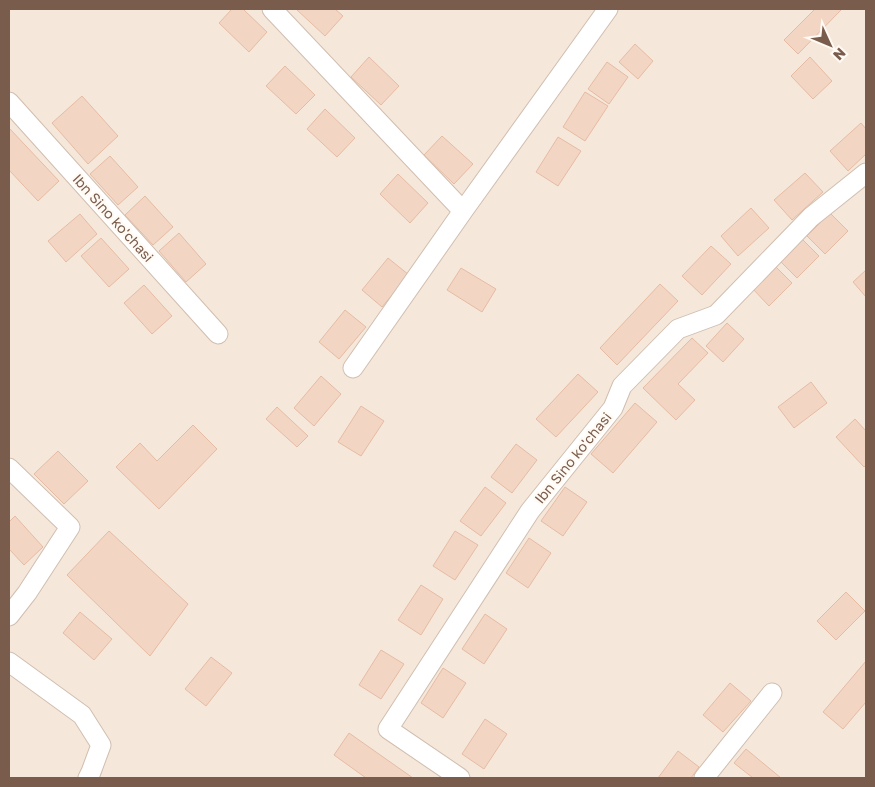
<svg xmlns="http://www.w3.org/2000/svg" width="875" height="787" font-family="'Golos Text',sans-serif">
	<rect width="100%" height="100%" fill="#fdf6ec"/>
	<path fill="#f5e8da" d="M9,9H866V778H9Z"/>
	<path fill="#f3d5c3" stroke="#e6bba3" d="M232,9H243L267,32L249,52L219,23Z
		M296,9H335L343,16L325,36Z
		M815,9H840L841,10L798,54L784,40Z
		M635,44L653,61L638,79L619,62Z
		M369,57L399,86L381,105L351,77Z
		M810,57L832,81L813,99L791,76Z
		M607,62L628,77L609,104L588,89Z
		M285,66L315,95L296,114L266,86Z
		M585,92L608,106L585,141L563,127Z
		M82,96L118,136L88,164L52,123Z
		M325,109L355,138L337,157L307,129Z
		M861,123L866,129V154L848,171L830,151Z
		M9,128L59,181L38,201L9,170Z
		M442,136L473,164L454,184L424,155Z
		M558,137L581,151L558,186L536,172Z
		M110,156L138,187L118,205L90,174Z
		M805,173L823,192L792,220L774,200Z
		M398,174L428,203L410,223L380,194Z
		M145,196L173,227L153,245L125,215Z
		M751,208L769,228L738,256L721,236Z
		M830,213L848,231L825,254L807,236Z
		M80,214L97,234L66,262L48,241Z
		M179,233L206,264L186,282L159,251Z
		M101,238L129,269L109,287L81,256Z
		M801,238L819,256L797,278L779,260Z
		M711,246L731,264L702,295L682,276Z
		M388,258L409,275L382,307L362,290Z
		M774,265L792,283L769,306L752,288Z
		M461,268L496,289L482,312L447,290Z
		M866,270V297L853,282Z
		M660,284L678,301L617,365L600,348Z
		M144,285L172,316L152,334L124,303Z
		M345,310L366,327L339,359L319,342Z
		M727,323L744,339L723,362L706,346Z
		M692,338L708,353L678,384L695,400L676,420L643,388Z
		M578,374L598,392L556,437L536,419Z
		M321,376L341,394L314,426L294,408Z
		M811,382L827,403L794,428L778,407Z
		M635,403L657,422L613,473L591,454Z
		M361,406L384,421L361,456L338,442Z
		M277,407L308,436L297,447L266,419Z
		M855,419L866,431V465L864,467L836,437Z
		M193,425L217,449L159,509L116,467L140,443L157,461Z
		M516,444L537,460L512,493L491,477Z
		M58,451L88,481L64,504L34,474Z
		M485,487L506,503L481,536L460,521Z
		M565,487L587,502L563,536L541,521Z
		M15,516L43,547L24,565L9,549V522Z
		M109,531L188,604L150,656L67,575Z
		M455,531L478,545L455,580L433,566Z
		M529,538L551,553L528,588L506,573Z
		M421,585L443,599L421,635L398,620Z
		M846,592L865,611L836,640L817,621Z
		M80,612L112,639L94,660L63,633Z
		M485,614L507,629L484,664L462,649Z
		M381,650L404,664L381,699L359,685Z
		M211,657L232,673L206,706L185,689Z
		M866,661V702L843,729L823,712Z
		M443,668L466,683L443,718L421,703Z
		M730,683L751,701L723,732L703,715Z
		M485,719L507,734L484,769L462,754Z
		M349,733L413,778H366L334,755Z
		M746,749L781,778H753L734,763Z
		M678,751L699,767L691,778H658Z"/>
	<g fill="none" stroke-linecap="round" stroke-linejoin="round">
		<defs>
			<path id="minor" d="M272,9L463,211
				M9,102L218,334
				M353,368L463,211L608,9
				M9,468L70,527L27,593L9,616
				M9,662L82,715L101,745L91,772L88,778
				M460,778L388,729L530,511L613,408L622,386L678,329L716,315L811,217L866,173
				M704,778L772,693"/>
		</defs>
		<use href="#minor" stroke="#d1beb0" stroke-width="21"/>
		<use href="#minor" stroke="#fff" stroke-width="19"/>
	</g>
	<g text-anchor="middle" stroke-width="4.5" stroke-linejoin="round" paint-order="stroke">
		<g font-size="14" fill="#7a5c4d" stroke="#fffaf3">
			<text transform="translate(113 218) rotate(48)" y="5">Ibn Sino ko'chasi</text>
			<text transform="translate(573 458) rotate(-51)" y="5">Ibn Sino ko'chasi</text>
		</g>
	</g>
	<rect width="875" height="787" fill="none" stroke="#7a5c4d" stroke-width="20"/>
	<g transform="translate(830 45) rotate(134)" stroke="#fffaf3" stroke-width="4" paint-order="stroke">
	<path d="M0-4L9 19L0 12L-9 19Z" fill="#7a5c4d"/>
	<text y="-8" font-size="14" font-weight="bold" text-anchor="middle" fill="#7a5c4d">N</text>
	</g>
</svg>
